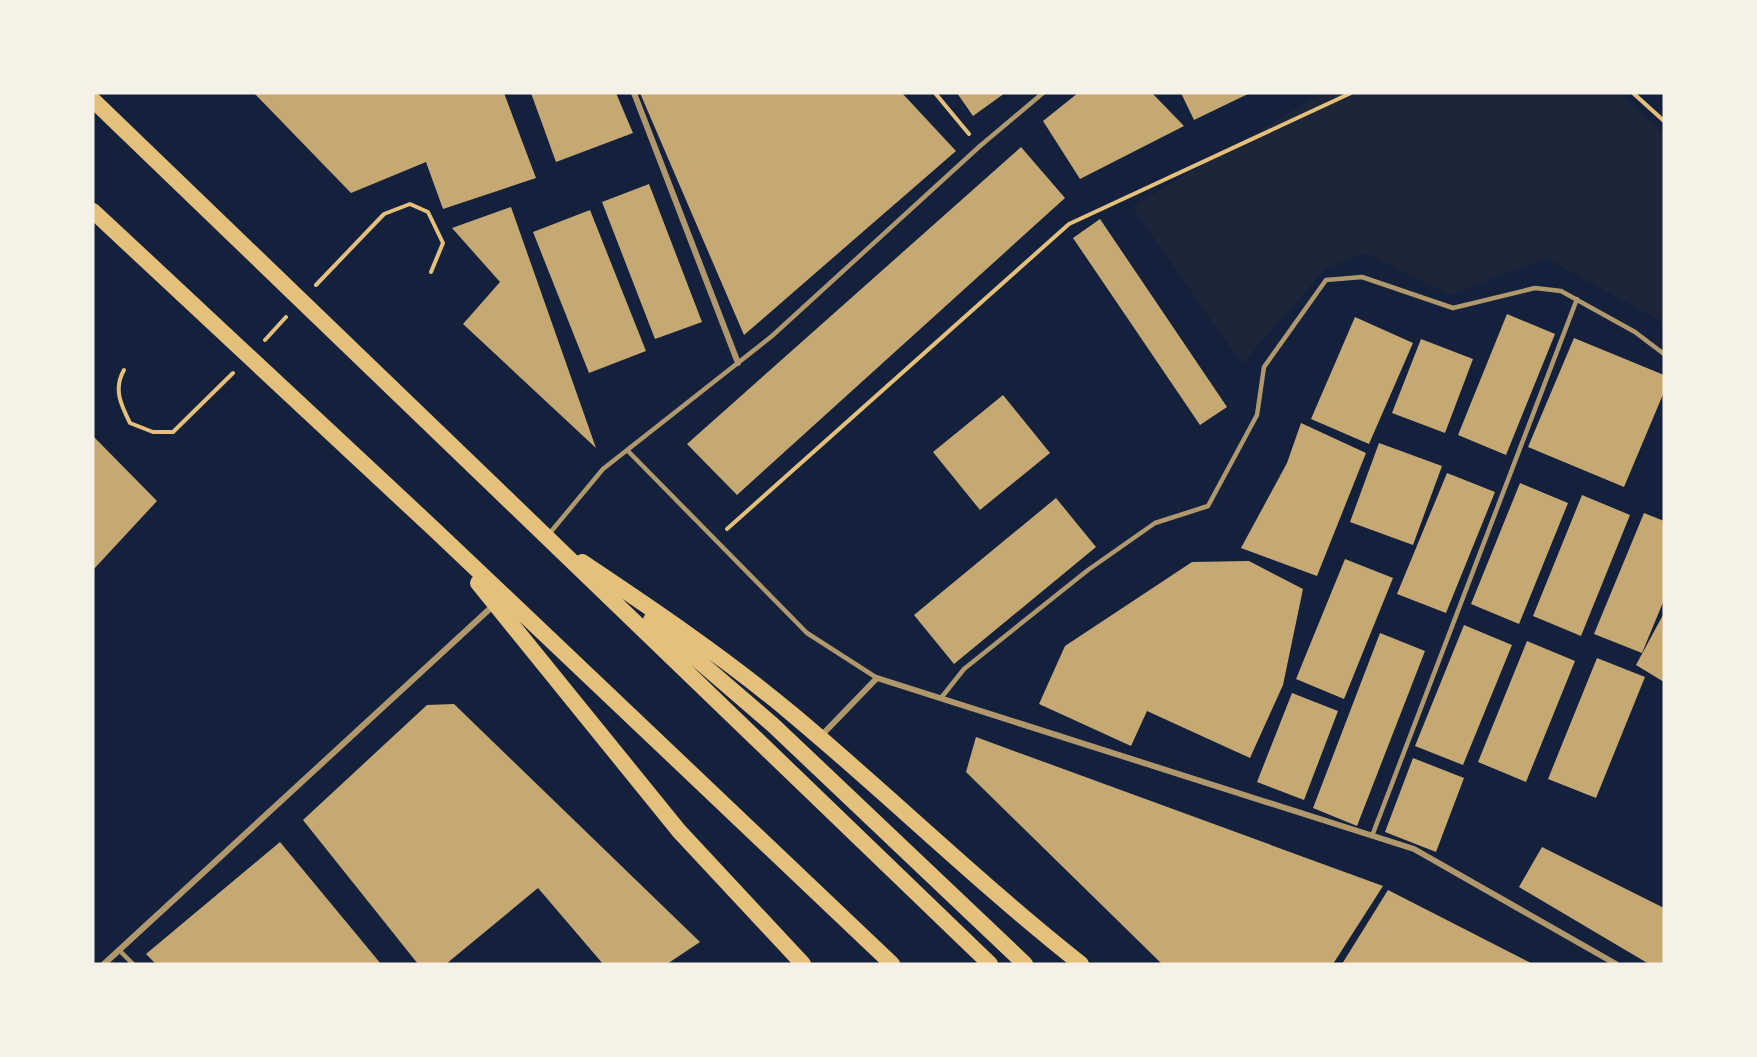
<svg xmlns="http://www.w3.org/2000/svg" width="1757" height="1057" font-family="Poppins,sans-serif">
	<rect width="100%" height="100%" fill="#14213d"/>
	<path fill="#1d2539" d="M1322,93H1619L1664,133V323L1546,258L1450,295L1365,253L1324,270L1242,364L1132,207Z"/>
	<path fill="#c6a872" d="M254,93H504L536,178L443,209L426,162L351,193Z
		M531,93H616L633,133L556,162Z
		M640,93H902L956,151L744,335Z
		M957,93H1005L973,116Z
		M1078,93H1152L1184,126L1080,179L1043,121Z
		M1181,93H1250L1194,120Z
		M1021,147L1065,198L737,495L687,444Z
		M649,184L702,322L655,339L602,202Z
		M511,207L596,448L463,324L500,282L452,228Z
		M590,210L646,351L589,373L533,232Z
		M1100,219L1227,407L1200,425L1073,238Z
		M1507,314L1555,334L1506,455L1458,435Z
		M1355,317L1413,343L1369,444L1311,419Z
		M1574,338L1664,375V392L1624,487L1528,447Z
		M1421,339L1473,359L1445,433L1392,413Z
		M1003,395L1050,453L980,510L933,452Z
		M1301,423L1366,453L1317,576L1241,548L1287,463Z
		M93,436L157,501L93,570Z
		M1379,443L1442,466L1413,545L1350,522Z
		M1447,473L1495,492L1446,613L1397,594Z
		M1520,483L1568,503L1519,624L1471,604Z
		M1582,495L1630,515L1581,636L1533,616Z
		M1056,498L1096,547L954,664L914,615Z
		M1644,513L1664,521V600L1642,653L1594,634Z
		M1345,559L1393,578L1344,699L1296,679Z
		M1249,561L1303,589L1283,685L1250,758L1147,711L1131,746L1039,704L1065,646L1192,562Z
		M1664,613V682L1636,665Z
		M1464,625L1512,645L1463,765L1415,746Z
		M1380,633L1425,651L1357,826L1313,808Z
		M1527,641L1575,661L1526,782L1478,762Z
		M1597,658L1645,677L1596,798L1548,779Z
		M1292,693L1338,711L1304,800L1257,782Z
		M454,704L700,942L667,964H603L538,888L446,964H418L303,820L427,705Z
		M976,737L1383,886L1333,964H1162L966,772Z
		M1413,758L1464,778L1436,852L1385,832Z
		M280,842L381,964H156L146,954Z
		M1542,847L1664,908V964H1649L1519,887Z
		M1388,890L1533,964H1342Z"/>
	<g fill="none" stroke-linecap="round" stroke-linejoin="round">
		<path stroke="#e5c07b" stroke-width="4" d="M935,93L969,134
			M1633,93L1664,121
			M316,285L384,214L410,204L428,212L443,243L431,272
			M265,340L286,317
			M124,370C113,389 121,405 130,423L153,432H173L233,373
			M727,529L1069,224L1351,93"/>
		<path stroke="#b1986c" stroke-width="4.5" d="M627,450L807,633L877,678
			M549,534L603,469L772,336L980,146L1043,93
			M941,698L964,669L1088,570L1155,523L1208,506L1257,415L1264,367L1326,280L1362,277L1453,308L1535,288L1561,291L1635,332L1664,354
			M1372,836L1577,299
			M119,950L133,964"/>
		<path stroke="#b1986c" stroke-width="6" d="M634,93L738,363
			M820,737L877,678L1414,849L1616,964
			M104,964L495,604"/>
		<path stroke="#e5c07b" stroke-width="16" d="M93,100L990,964
			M93,211L436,531L892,964
			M582,562C654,610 725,658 792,714C890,796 981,885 1081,964
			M478,583L679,831L803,964
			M651,620L773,725L1025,964"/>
	</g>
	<rect width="1757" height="1057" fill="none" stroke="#f6f1e7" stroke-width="189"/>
</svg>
